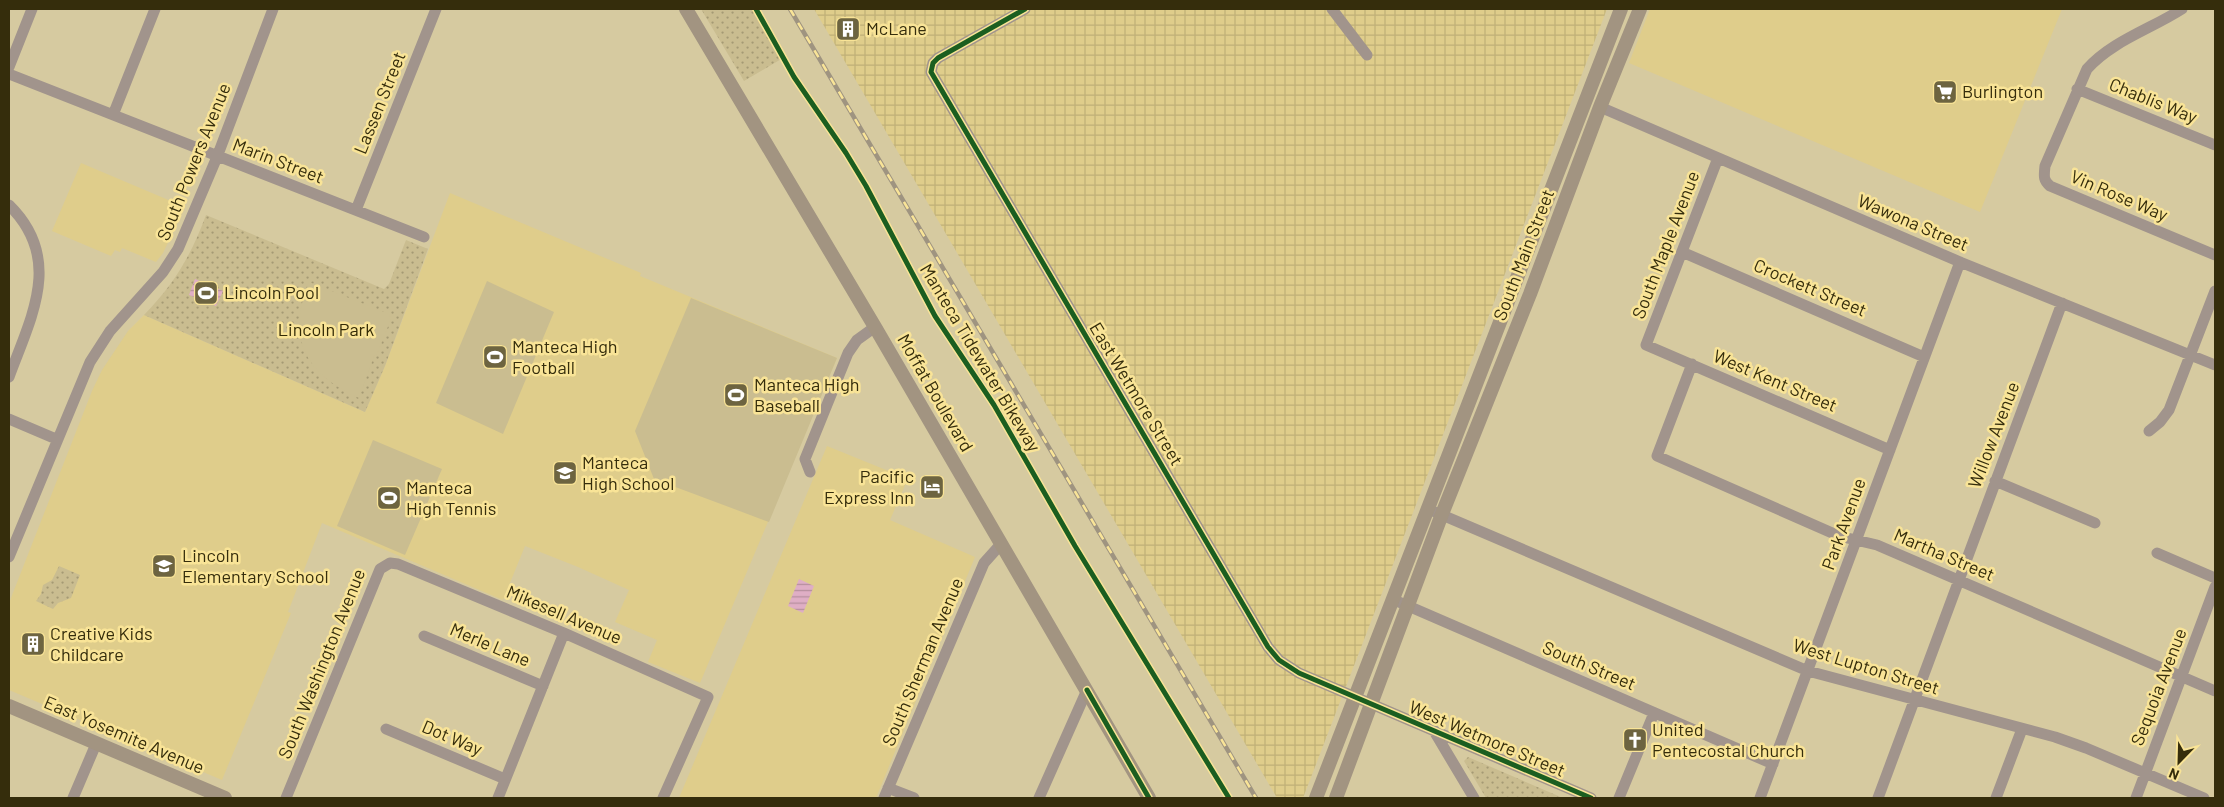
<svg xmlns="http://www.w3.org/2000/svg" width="2224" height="807" font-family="Barlow,sans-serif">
	<defs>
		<pattern id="industrial-grid" width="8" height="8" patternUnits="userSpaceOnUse" patternTransform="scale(1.25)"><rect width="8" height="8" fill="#dfcd8b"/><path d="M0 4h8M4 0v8" fill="none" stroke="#c0b077"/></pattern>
		<pattern id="grass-dots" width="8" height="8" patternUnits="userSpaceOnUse" patternTransform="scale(1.25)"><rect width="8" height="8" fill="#cabd90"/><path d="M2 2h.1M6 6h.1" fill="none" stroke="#a59a74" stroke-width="1.8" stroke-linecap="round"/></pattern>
		<pattern id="water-rules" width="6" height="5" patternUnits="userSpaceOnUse" patternTransform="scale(1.25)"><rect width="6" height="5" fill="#dfaec5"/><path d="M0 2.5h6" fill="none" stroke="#b68e9e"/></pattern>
	</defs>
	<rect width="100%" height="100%" fill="#d6caa0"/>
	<path fill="#dfcd8b" d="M1650,9H2062L1980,212L1629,63Z
		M81,163L185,207L163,253L156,262L122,248L120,252L115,250L111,256L52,231Z
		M450,193L641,273L640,276L837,358L700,683L648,662L657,640L615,622L629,590L578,567L525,546L503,600L322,523L288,612L291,613L222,780L9,690V603L92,391L102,370L128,331L144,315L365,412L385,366Z
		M827,446L891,472L890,476L906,483L890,520L975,557L876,798H679Z"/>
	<path fill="url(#industrial-grid)" d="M814,9H1607L1303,798H1277Z"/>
	<path fill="url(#grass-dots)" d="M701,9H756L783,58L744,81Z
		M206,215L384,289L389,284L406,240L428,249L385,366L365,412L144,315C174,284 191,256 206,215Z
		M59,566L80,575L71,598L58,603L53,609L36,601L41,594L43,585L52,580Z
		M1468,757L1563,798H1486L1464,761Z"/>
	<path fill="#cabd90" d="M487,281L554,312L503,434L436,403Z
		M309,282L389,314L391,319L377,354L374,356L359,398C305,374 286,338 309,282Z
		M691,298L837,358L769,522L654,479L635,431Z
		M373,440L442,469L405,555L337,526Z"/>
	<path fill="url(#water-rules)" d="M195,279L223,291L216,306L189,295Z
		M799,579L814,586L803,613L788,606Z"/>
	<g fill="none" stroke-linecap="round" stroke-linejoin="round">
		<path stroke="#a1948c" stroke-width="11" d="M1025,9L938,58L933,63L931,72L1268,647L1279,660L1299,673L1591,798
			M1332,9L1367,55
			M2182,9C2151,29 2112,41 2087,69L2045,166C2044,176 2043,180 2050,186L2215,255
			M9,67L32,9
			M9,74L424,237
			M2077,89L2215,145
			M1600,107L1960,262L2215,365
			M113,115L155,9
			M1718,158L1646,345L1890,450
			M9,205C64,259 31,317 9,377
			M356,210L436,9
			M1682,252L1924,357
			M1692,364L1657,456L1839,536L1877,545L2215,691
			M9,419L56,439
			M2149,431L2160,422L2169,410L2215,291
			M810,472L805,459L848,353L857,340L875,327
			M1995,481L2095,523
			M1435,512L1808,671L2055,737L2086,748L2204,798
			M2157,553L2215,578
			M9,557L90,362L110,331L163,272L178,249L217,157L273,9
			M1392,599L1773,764
			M424,636L543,686
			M386,729L505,779
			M1434,731L1474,798
			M888,788L914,798
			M73,798L96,744
			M286,798L380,569L390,563L398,564L564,633L708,697L663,798
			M498,798L564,633
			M884,798L984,563L1001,544
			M1039,798L1087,690
			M1619,798L1654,713
			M1760,798L1960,262
			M1878,798L2062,303
			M1996,798L2022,729
			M2136,798L2215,587"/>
		<path stroke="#a29481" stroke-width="14" d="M686,9L875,327L1149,798
			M9,706L225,798
			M1316,798L1621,9
			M1336,798L1442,514L1530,294L1600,107L1640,9"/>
		<defs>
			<path id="rail" d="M790,9L1256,798"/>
		</defs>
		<use href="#rail" stroke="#9f9480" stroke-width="4.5"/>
		<use href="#rail" stroke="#f9e497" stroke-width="2.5" stroke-dasharray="8" stroke-linecap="butt"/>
		<defs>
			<path id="cycleway" d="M756,9L794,77L846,153L866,186L935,316L994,405L1075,546L1229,798
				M1025,9L938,58L933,63L931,72L1268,647L1279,660L1299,673L1591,798
				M1087,690L1149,798"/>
		</defs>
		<use href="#cycleway" stroke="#f9e497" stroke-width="8"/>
		<use href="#cycleway" stroke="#1b5e20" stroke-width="5"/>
	</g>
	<defs>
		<symbol id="building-square" viewBox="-11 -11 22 22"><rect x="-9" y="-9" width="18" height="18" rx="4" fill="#6d6440" stroke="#f9e497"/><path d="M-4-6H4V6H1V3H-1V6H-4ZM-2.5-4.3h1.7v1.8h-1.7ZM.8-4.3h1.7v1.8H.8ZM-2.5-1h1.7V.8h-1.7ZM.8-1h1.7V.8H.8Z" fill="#fff"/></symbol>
		<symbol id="supermarket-square" viewBox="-11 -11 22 22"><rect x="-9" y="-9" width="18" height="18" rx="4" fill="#6d6440" stroke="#f9e497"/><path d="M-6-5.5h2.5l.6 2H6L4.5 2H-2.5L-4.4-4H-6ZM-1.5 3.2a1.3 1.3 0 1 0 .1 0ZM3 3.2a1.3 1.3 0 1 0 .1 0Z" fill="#fff"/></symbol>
		<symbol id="stadium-square" viewBox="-11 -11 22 22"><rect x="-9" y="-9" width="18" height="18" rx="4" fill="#6d6440" stroke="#f9e497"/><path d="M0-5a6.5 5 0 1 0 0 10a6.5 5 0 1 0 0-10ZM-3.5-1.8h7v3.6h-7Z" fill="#fff"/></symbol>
		<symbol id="school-square" viewBox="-11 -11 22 22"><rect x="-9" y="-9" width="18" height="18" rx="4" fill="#6d6440" stroke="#f9e497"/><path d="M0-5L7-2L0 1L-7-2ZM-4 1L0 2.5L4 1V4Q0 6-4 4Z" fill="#fff"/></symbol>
		<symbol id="hotel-square" viewBox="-11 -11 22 22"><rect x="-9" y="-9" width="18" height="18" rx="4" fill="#6d6440" stroke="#f9e497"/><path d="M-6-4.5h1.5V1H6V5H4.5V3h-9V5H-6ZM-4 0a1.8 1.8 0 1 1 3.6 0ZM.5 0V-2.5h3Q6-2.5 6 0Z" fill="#fff"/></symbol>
		<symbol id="church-square" viewBox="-11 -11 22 22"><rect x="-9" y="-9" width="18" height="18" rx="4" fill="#6d6440" stroke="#f9e497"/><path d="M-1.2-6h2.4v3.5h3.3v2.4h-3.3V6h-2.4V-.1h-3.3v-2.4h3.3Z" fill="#fff"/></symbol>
	</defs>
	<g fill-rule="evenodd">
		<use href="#building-square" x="834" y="15" width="28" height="28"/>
		<use href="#supermarket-square" x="1931" y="78" width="28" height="28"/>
		<use href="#stadium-square" x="192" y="279" width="28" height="28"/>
		<use href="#stadium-square" x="481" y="343" width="28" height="28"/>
		<use href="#stadium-square" x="722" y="381" width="28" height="28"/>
		<use href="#school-square" x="551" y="459" width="28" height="28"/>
		<use href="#hotel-square" x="918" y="473" width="28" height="28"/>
		<use href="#stadium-square" x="375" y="484" width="28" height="28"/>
		<use href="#school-square" x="150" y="552" width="28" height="28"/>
		<use href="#building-square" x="19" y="630" width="28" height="28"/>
		<use href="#church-square" x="1621" y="726" width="28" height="28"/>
	</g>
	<g text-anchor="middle" stroke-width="5" stroke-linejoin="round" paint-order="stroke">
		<g font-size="18" fill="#352d0c" stroke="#f9e497" text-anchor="start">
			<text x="866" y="35">McLane</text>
			<text x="1962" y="98">Burlington</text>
			<text x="224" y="299">Lincoln Pool</text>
			<text x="512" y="353">Manteca High<tspan x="512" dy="21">Football</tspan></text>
			<text x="754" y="391">Manteca High<tspan x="754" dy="21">Baseball</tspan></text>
			<text x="582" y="469">Manteca<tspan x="582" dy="21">High School</tspan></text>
			<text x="914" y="483" text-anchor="end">Pacific<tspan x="914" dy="21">Express Inn</tspan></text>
			<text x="406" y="494">Manteca<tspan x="406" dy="21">High Tennis</tspan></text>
			<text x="182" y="562">Lincoln<tspan x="182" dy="21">Elementary School</tspan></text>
			<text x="50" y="640">Creative Kids<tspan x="50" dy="21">Childcare</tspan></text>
			<text x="1652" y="736">United<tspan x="1652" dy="21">Pentecostal Church</tspan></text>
		</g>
		<g font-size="18" fill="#352d0c" stroke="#f9e497">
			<text transform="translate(2153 101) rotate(22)" y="6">Chablis Way</text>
			<text transform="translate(380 103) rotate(-68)" y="6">Lassen Street</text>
			<text transform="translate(278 161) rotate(21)" y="6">Marin Street</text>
			<text transform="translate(194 162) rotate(-68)" y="6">South Powers Avenue</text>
			<text transform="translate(2119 196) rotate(23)" y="6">Vin Rose Way</text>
			<text transform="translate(1913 223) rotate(23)" y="6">Wawona Street</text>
			<text transform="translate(1666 245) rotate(-69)" y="6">South Maple Avenue</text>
			<text transform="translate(1524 255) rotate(-69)" y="6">South Main Street</text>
			<text transform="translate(1810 288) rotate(23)" y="6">Crockett Street</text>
			<text transform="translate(980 358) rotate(59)" y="6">Manteca Tidewater Bikeway</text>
			<text transform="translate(1775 381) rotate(23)" y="6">West Kent Street</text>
			<text transform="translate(935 393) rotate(60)" y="6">Moffat Boulevard</text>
			<text transform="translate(1136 394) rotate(59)" y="6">East Wetmore Street</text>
			<text transform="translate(1994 435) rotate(-69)" y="6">Willow Avenue</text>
			<text transform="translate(1844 524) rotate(-70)" y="6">Park Avenue</text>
			<text transform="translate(1944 555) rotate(23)" y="6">Martha Street</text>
			<text transform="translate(564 615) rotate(23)" y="6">Mikesell Avenue</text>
			<text transform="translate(490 645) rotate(23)" y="6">Merle Lane</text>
			<text transform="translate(923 662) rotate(-67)" y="6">South Sherman Avenue</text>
			<text transform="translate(322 664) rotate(-68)" y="6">South Washington Avenue</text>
			<text transform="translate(1589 666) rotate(23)" y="6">South Street</text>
			<text transform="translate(1866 667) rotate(17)" y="6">West Lupton Street</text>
			<text transform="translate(2159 687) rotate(-69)" y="6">Sequoia Avenue</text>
			<text transform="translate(124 735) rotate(23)" y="6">East Yosemite Avenue</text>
			<text transform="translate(452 738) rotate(23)" y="6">Dot Way</text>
			<text transform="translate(1487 739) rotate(23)" y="6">West Wetmore Street</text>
		</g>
		<g font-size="18" fill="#332a06" stroke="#f9e497">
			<text x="326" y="336">Lincoln Park</text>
		</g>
	</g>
	<rect width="2224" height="807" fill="none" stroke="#352d0c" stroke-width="20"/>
	<g transform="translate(2179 762) rotate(203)" stroke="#f9e497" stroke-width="4" paint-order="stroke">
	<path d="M0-4L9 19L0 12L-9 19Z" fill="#352d0c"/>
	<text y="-8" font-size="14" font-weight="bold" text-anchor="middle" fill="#352d0c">N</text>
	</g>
</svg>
